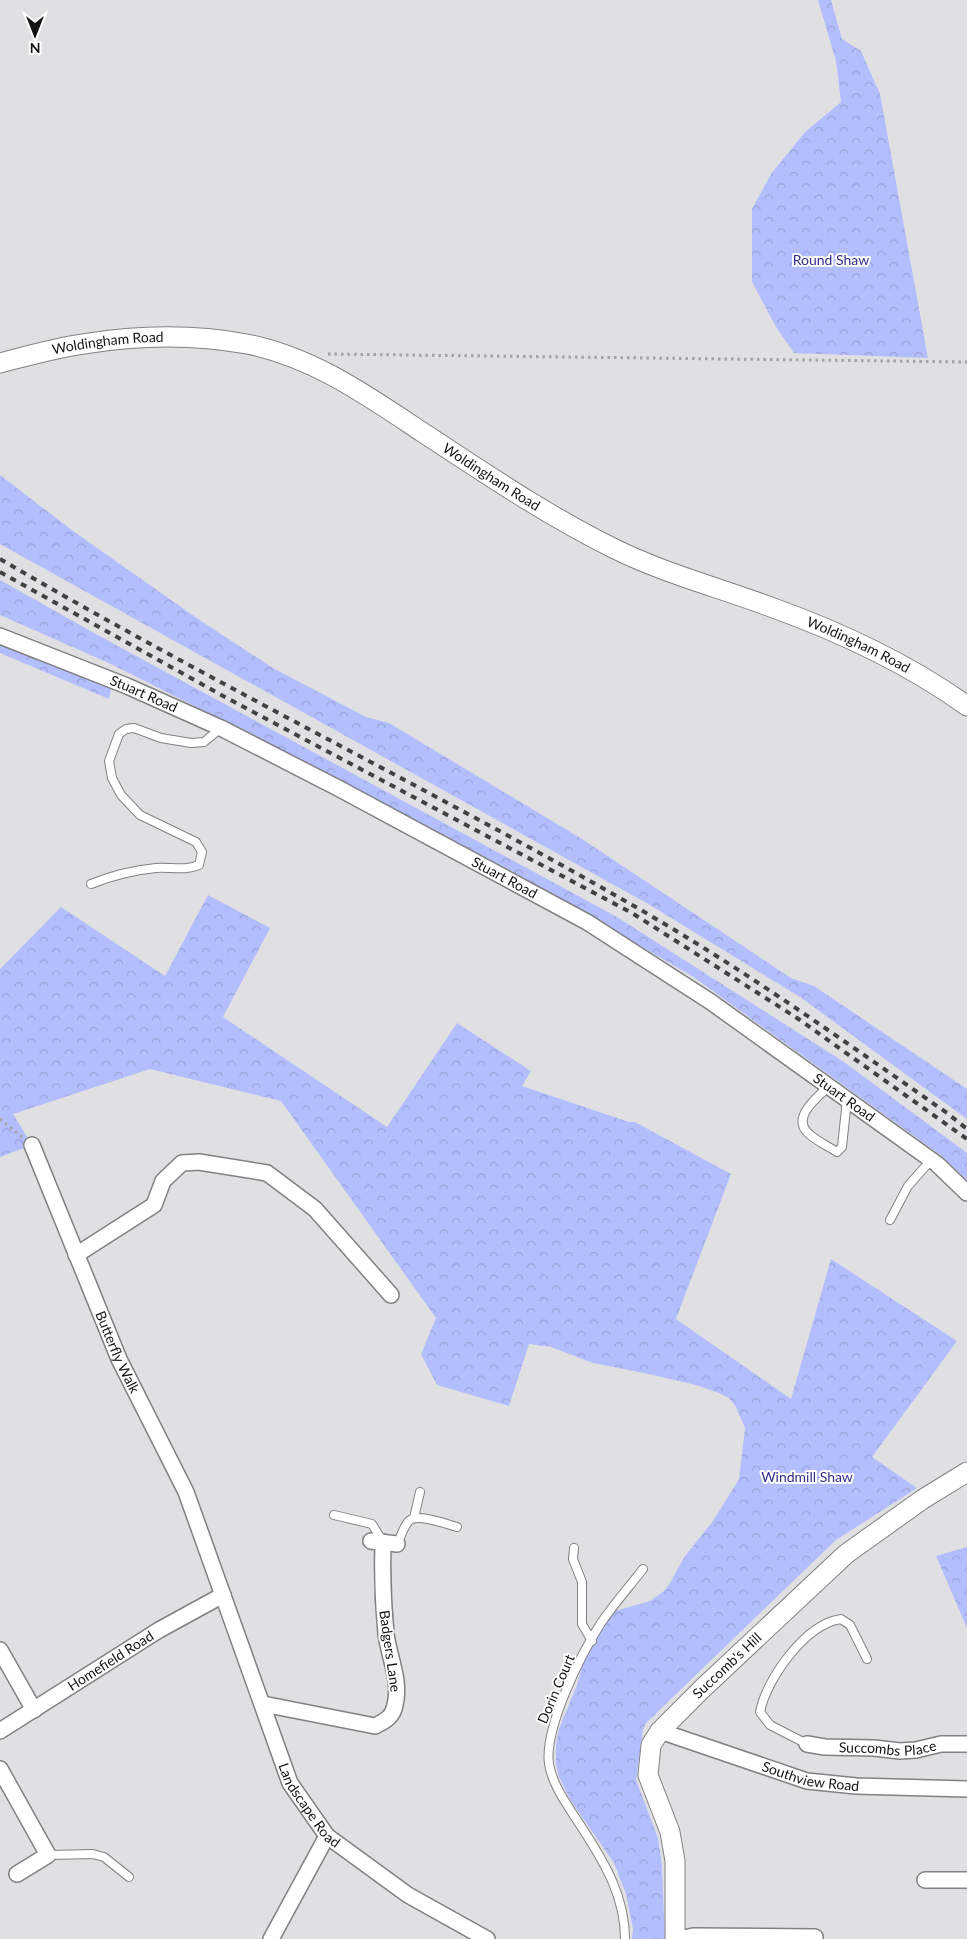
<svg xmlns="http://www.w3.org/2000/svg" width="967" height="1939" font-family="Lato,sans-serif">
	<defs>
		<pattern id="forest-crowns" width="20" height="18" patternUnits="userSpaceOnUse" patternTransform="scale(1.25)"><rect width="20" height="18" fill="#b3befe"/><path d="M2 6a3 3 0 1 1 6 0M12 15a3 3 0 1 1 6 0" fill="none" stroke="#99a2d9"/></pattern>
	</defs>
	<rect width="100%" height="100%" fill="#e0e0e2"/>
	<path fill="url(#forest-crowns)" d="M818,0H831L842,39L861,51L880,94L928,358L794,353L776,327L752,282V209L771,174L805,132L841,102L836,61Z
		M0,475L73,531L201,621L273,668L366,717L389,723L582,839L791,978L814,986L967,1089V1119L800,997L650,905L0,544Z
		M0,580L94,633L617,917L844,1062L967,1153V1180L939,1154L692,976L510,870L277,748L111,664L0,615Z
		M0,635L112,684L109,699L0,653Z
		M208,895L270,928L223,1017L387,1127L457,1023L531,1071L522,1086L629,1122H635L731,1174L676,1319L791,1399L831,1259L957,1341L872,1457L917,1488L836,1540L646,1723L643,1730L636,1780L658,1838L662,1866L665,1939H632L633,1929L626,1894L614,1863L571,1801L559,1777L556,1764V1745L559,1729L577,1685L588,1645L605,1614L650,1601L664,1591L670,1583L685,1556L713,1521L739,1479L745,1428L736,1407L729,1398L719,1393L696,1385L644,1373L593,1363L551,1347L529,1344L509,1406L437,1385L421,1354L436,1318L281,1101L150,1069L13,1114L32,1145L0,1157V969L61,907L165,976Z
		M967,1547V1628L936,1556Z"/>
	<g fill="none" stroke-linecap="round" stroke-linejoin="round">
		<defs>
			<path id="service" d="M91,884C111,876 134,870 156,868C171,867 185,871 199,865L202,852L196,842L140,815L121,795L112,778L109,761L119,734L126,729L134,728L161,738L191,743L204,742L221,728
				M829,1086C819,1096 792,1116 807,1132C814,1140 828,1146 837,1152L842,1147L847,1099
				M890,1220L908,1186L931,1160
				M334,1515L372,1524L383,1542
				M414,1518L420,1492
				M397,1544C401,1537 403,1528 408,1522C415,1512 446,1524 457,1527
				M574,1548L573,1559L582,1582V1624L592,1641
				M807,1744L770,1725L760,1712C766,1680 805,1624 841,1619L850,1625L867,1659
				M48,1855L93,1854L104,1857L129,1877
				M625,1939C625,1898 606,1865 584,1831C571,1810 553,1788 549,1764C544,1728 581,1654 601,1623C614,1604 629,1587 643,1569"/>
			<g id="minor">
				<path id="s1" d="M0,636L127,686L221,728L338,788L587,922L711,1002L937,1164L967,1193"/>
				<path id="s2" d="M32,1145L119,1359L186,1492L290,1783L327,1836L408,1895L487,1939"/>
				<path d="M76,1255L154,1205L163,1181L182,1163L199,1162L267,1173L315,1209L391,1295"/>
				<path d="M371,1541L397,1544"/>
				<path d="M0,1650L34,1710"/>
				<path d="M263,1704L375,1726C385,1721 393,1717 395,1705C401,1681 389,1657 386,1634C383,1603 382,1573 383,1542"/>
				<path id="s3" d="M0,1731L159,1630L223,1595"/>
				<path id="s4" d="M660,1731L807,1781L856,1786L967,1789"/>
				<path id="s5" d="M807,1744L825,1747L874,1748L900,1751L916,1750L941,1744H967"/>
				<path d="M0,1769L48,1855L17,1874"/>
				<path d="M925,1880H967"/>
				<path d="M271,1939L327,1836"/>
				<path d="M679,1939L693,1936L815,1937"/>
			</g>
			<g id="tertiary">
				<path id="s6" d="M0,363C27,356 55,348 83,344C138,335 193,334 247,344C313,357 368,396 422,432C485,473 546,515 613,548C663,573 717,587 768,606C838,631 906,662 967,706"/>
				<path id="s7" d="M675,1939V1861L670,1832L648,1775L651,1745L660,1731L703,1688L846,1554L923,1499L967,1472"/>
			</g>
		</defs>
		<use href="#service" stroke="#808182" stroke-width="10"/>
		<use href="#minor" stroke="#808182" stroke-width="18"/>
		<use href="#tertiary" stroke="#808182" stroke-width="21"/>
		<path stroke="#a2a2a3" stroke-width="3" stroke-dasharray="2.5 4" stroke-linecap="butt" d="M328,354L967,362
			M0,1119L22,1137"/>
		<use href="#service" stroke="#fff" stroke-width="8"/>
		<use href="#minor" stroke="#fff" stroke-width="15"/>
		<use href="#tertiary" stroke="#fff" stroke-width="19"/>
		<path stroke="#414142" stroke-width="4" stroke-dasharray="6 6" stroke-linecap="butt" d="M0,559C208,681 425,786 634,906C742,968 844,1041 947,1113L967,1129
			M0,572L225,697L632,913L797,1018L967,1139"/>
	</g>
	<g text-anchor="middle" stroke-width="4" stroke-linejoin="round" paint-order="stroke">
		<g font-size="14" fill="#30308a" stroke="#fff">
			<text x="831" y="265">Round Shaw</text>
			<text x="807" y="1482">Windmill Shaw</text>
		</g>
		<g font-size="14" fill="#141415" stroke="#fff">
			<text dy="5" stroke="none"><textPath href="#s6" startOffset="110">Woldingham Road</textPath></text>
			<text dy="5" stroke="none"><textPath href="#s6" startOffset="530">Woldingham Road</textPath></text>
			<text dy="5" stroke="none"><textPath href="#s6" startOffset="935">Woldingham Road</textPath></text>
			<text dy="5" stroke="none"><textPath href="#s1" startOffset="155">Stuart Road</textPath></text>
			<text dy="5" stroke="none"><textPath href="#s1" startOffset="560">Stuart Road</textPath></text>
			<text dy="5" stroke="none"><textPath href="#s1" startOffset="965">Stuart Road</textPath></text>
			<text dy="5" stroke="none"><textPath href="#s2" startOffset="224">Butterfly Walk</textPath></text>
			<text transform="translate(390 1651) rotate(82)" y="5">Badgers Lane</text>
			<text dy="5" stroke="none"><textPath href="#s3" startOffset="131">Homefield Road</textPath></text>
			<text dy="5" stroke="none"><textPath href="#s7" startOffset="309">Succomb's Hill</textPath></text>
			<text transform="translate(556 1689) rotate(-67)" y="5">Dorin Court</text>
			<text dy="5" stroke="none"><textPath href="#s5" startOffset="81">Succombs Place</textPath></text>
			<text dy="5" stroke="none"><textPath href="#s4" startOffset="158">Southview Road</textPath></text>
			<text dy="5" stroke="none"><textPath href="#s2" startOffset="718">Landscape Road</textPath></text>
		</g>
	</g>
	<g transform="translate(35 35) rotate(180)" stroke="#ffffff" stroke-width="4" paint-order="stroke">
	<path d="M0-4L9 19L0 12L-9 19Z" fill="#141415"/>
	<text y="-8" font-size="14" font-weight="bold" text-anchor="middle" fill="#141415">N</text>
	</g>
</svg>
